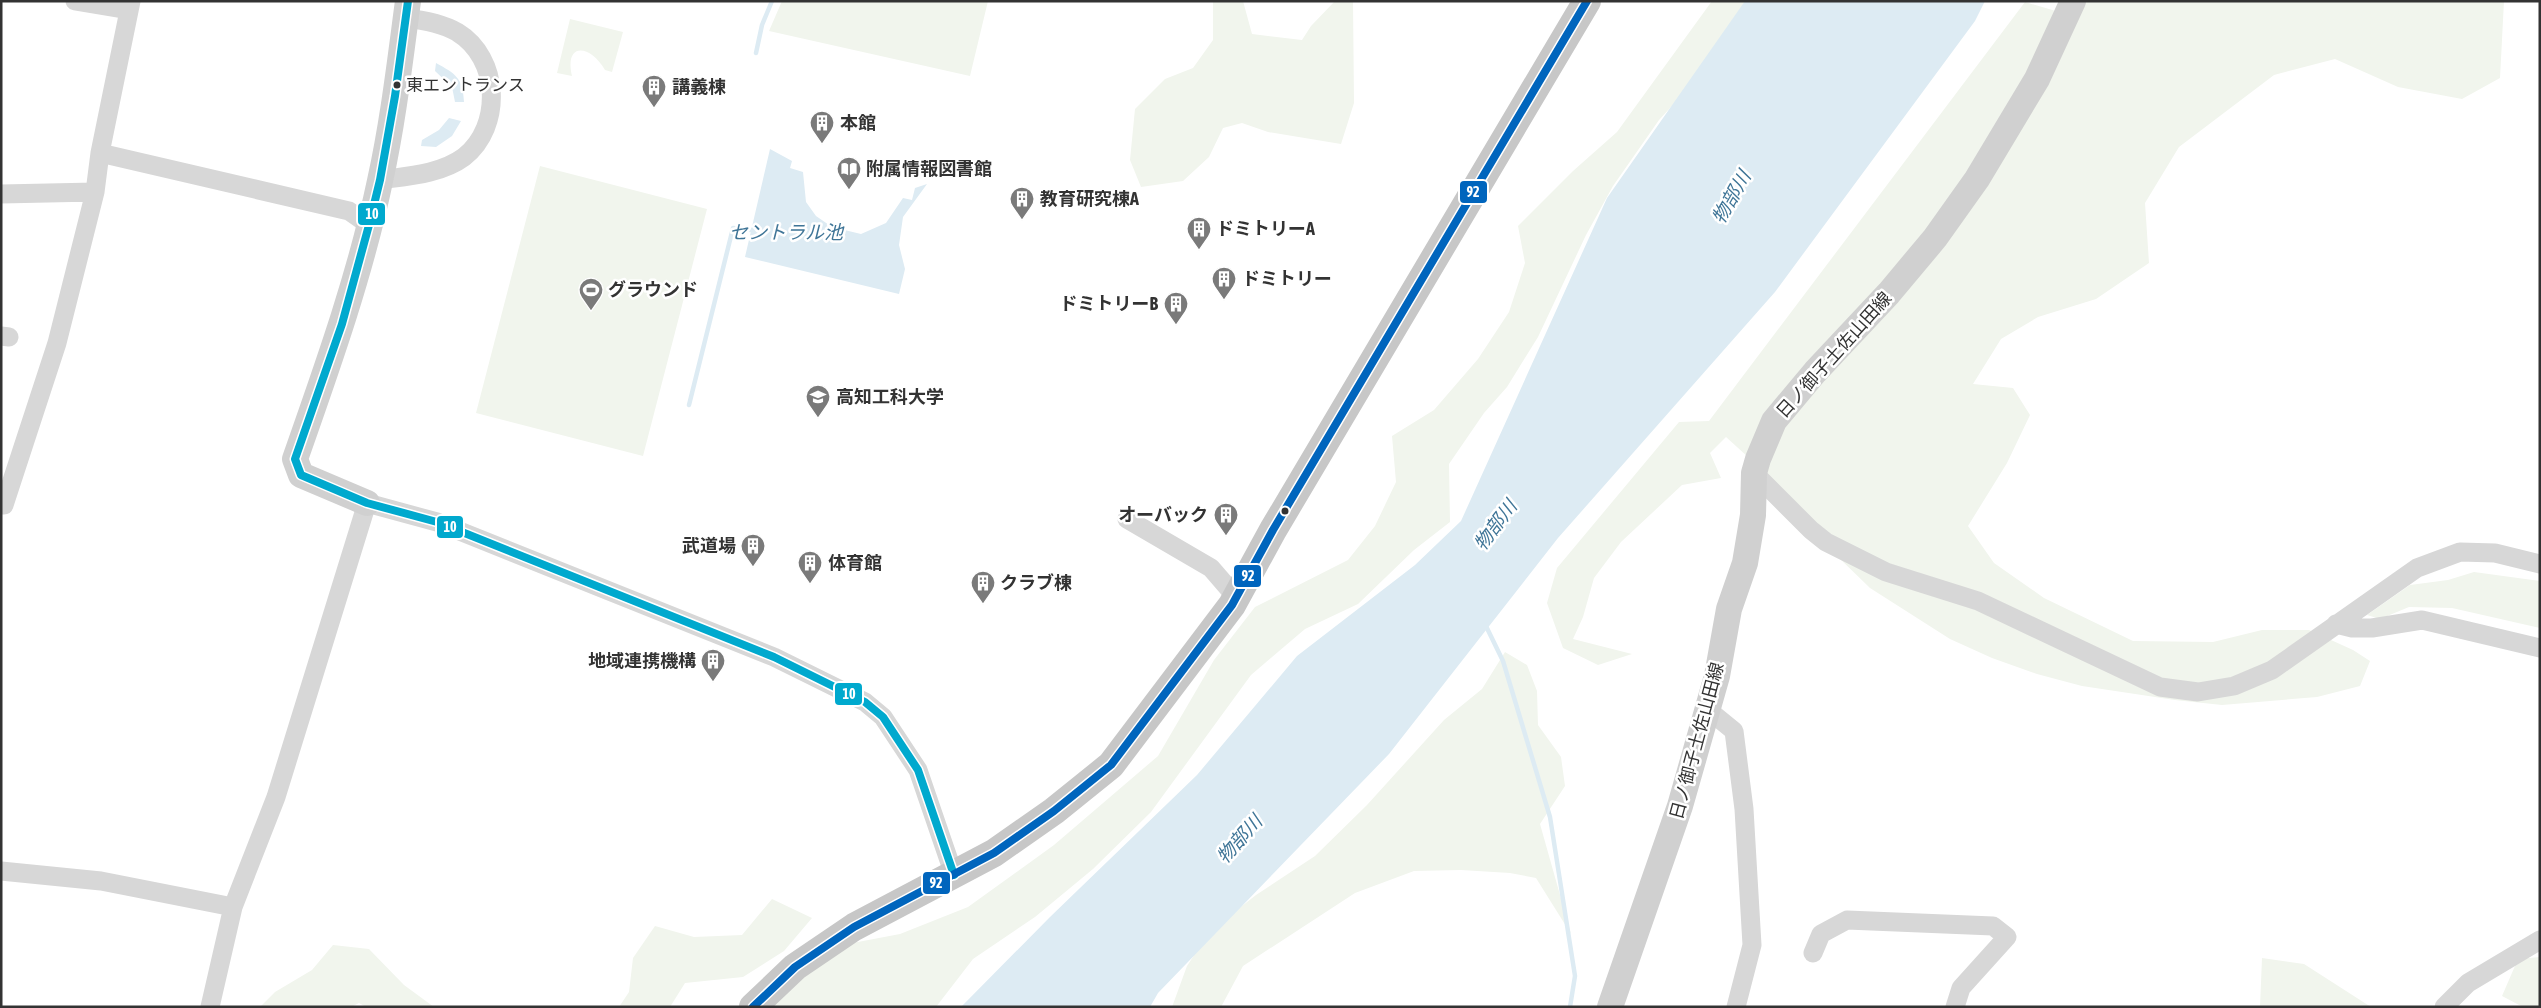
<svg xmlns="http://www.w3.org/2000/svg" width="2541" height="1008" font-family="'Asap Condensed','Noto Sans JP',sans-serif">
	<rect width="100%" height="100%" fill="#fff"/>
	<path fill="#f1f5ed" d="M782,1H988L970,76L769,31Z
		M1213,1H1243L1252,34L1302,40L1311,26L1335,1H1353L1354,103L1341,144L1268,132L1242,123L1223,128L1209,157L1183,181L1141,187L1130,160L1135,109L1165,79L1193,68L1213,40Z
		M1712,1H1758L1705,70L1659,120L1613,186L1586,235L1538,337L1507,387L1484,413L1449,464L1450,522L1414,550L1358,604L1305,629L1251,675L1151,812L1093,869L1035,917L973,959L936,1007H770L795,976L842,945L900,934L968,907L1054,845L1158,756L1214,660L1255,607L1348,560L1375,526L1396,482L1392,436L1434,410L1478,359L1509,312L1525,263L1518,226L1573,171L1617,132Z
		M2082,1H2504L2500,78L2462,99L2398,87L2335,59L2274,75L2179,147L2145,203L2149,263L2096,299L2038,317L2001,339L1973,384L2013,388L2030,415L2007,463L1968,526L1994,563L2044,598L2133,641L2213,642L2262,630H2309L2353,650L2370,661L2360,686L2317,697L2222,705L2175,700L2082,686L2037,674L1992,658L1950,639L1870,588L1836,555L1759,467L1726,437L1710,453L1721,478L1682,485L1621,542L1594,578L1583,617L1573,639L1632,654L1598,665L1563,648L1547,603L1557,568L1679,422L1709,421L2025,2L2066,14Z
		M570,19L623,32L612,72L605,70C590,44 564,42 572,76L557,73Z
		M540,166L707,209L643,456L476,413Z
		M2474,572L2540,581V628L2452,608L2409,607L2380,619L2367,615L2410,585L2448,580Z
		M1505,652L1527,665L1537,691L1538,725L1561,757L1565,786L1540,824L1571,934L1536,878L1510,873L1461,870L1414,871L1355,893L1243,966L1221,1007H1172L1187,966L1210,931L1256,895L1315,856L1367,805L1444,720L1482,689Z
		M772,899L812,918L784,951L743,977L685,983L670,1007H619L629,992L633,958L655,926L694,937L742,935Z
		M333,945L369,949L404,985L434,1007H366L359,1003L351,1007H260L275,992L312,970Z
		M2540,957V1007H2523L2502,996L2518,959Z
		M2262,958L2304,964L2371,1007H2260Z"/>
	<path fill="#ddebf3" d="M1745,1H1985L1975,21L1775,292L1558,538L1389,754L1158,993L1150,1007H961L1050,917L1197,775L1297,656L1415,565L1461,521L1607,198Z
		M436,63C456,74 463,78 464,102H455L452,87L435,71Z
		M449,118L461,121L452,136L436,147L421,146L422,140L439,130Z
		M770,149L792,161L790,168L803,172L806,202L816,216L832,227L861,234L886,223L903,198L912,200L915,188L927,184L903,217L899,245L905,269L899,294L745,257Z"/>
	<g fill="none" stroke-linecap="round" stroke-linejoin="round">
		<path stroke="#ddebf3" stroke-width="4.5" d="M756,53L762,25L772,1
			M689,405L733,228L751,230
			M1485,624L1503,661L1550,817L1575,976L1570,1007"/>
		<path stroke="#d7d7d7" stroke-width="19" d="M75,1L129,10
			M100,153L349,211L369,225
			M380,180C408,176 441,174 464,157C503,126 500,58 457,32C441,23 423,20 406,18
			M1,194L95,192
			M1,336L9,337
			M1754,473L1811,530L1826,542L1886,572L1978,601L2160,687L2198,692L2234,686L2272,670L2417,568L2460,552L2495,553L2540,564
			M1,505H4L57,343L95,192L100,153L131,1
			M1127,519L1211,568L1236,597
			M2336,624L2352,628H2372L2422,620L2540,648
			M1707,709L1734,731L1744,809L1752,945L1736,1007
			M1,871L101,881L233,907
			M1813,953L1821,934L1847,920L1993,926L2007,937L1961,988L1955,1007
			M210,1007L233,907L276,797L367,503L437,522L774,657L865,702L883,717L918,770L954,875
			M2444,1007L2468,983L2540,940"/>
		<path stroke="#d0d0d0" stroke-width="26" d="M367,503L301,475L295,459C327,368 360,276 380,181C393,122 400,61 408,1
			M1610,1007L1680,806L1717,676L1729,609L1745,563L1753,515L1754,473L1758,459L1774,421L1815,372L1889,293L1935,238L1977,179L2037,79L2073,1"/>
		<path stroke="#c7c7c7" stroke-width="28" d="M753,1007L795,967L854,927L994,853L1054,811L1111,765L1232,605L1273,530L1587,1"/>
		<defs>
			<path id="bus-1" d="M408,1L395,96L380,180L369,225L342,324L295,459L301,475L367,503L437,522L774,657L865,702L883,717L918,770L954,875"/>
			<path id="bus-2" d="M753,1007L795,967L854,927L994,853L1054,811L1111,765L1232,605L1273,530L1587,1"/>
		</defs>
		<use href="#bus-1" stroke="#fff" stroke-width="11"/>
		<use href="#bus-2" stroke="#fff" stroke-width="11"/>
		<use href="#bus-1" stroke="#00a9ce" stroke-width="8"/>
		<use href="#bus-2" stroke="#0065bd" stroke-width="8"/>
	</g>
	<defs>
		<symbol id="building-pin" viewBox="-11 -11 22 30"><path d="M0 17L-7.5 6A9.5 9.5 0 1 1 7.5 6Z" fill="#7a7a7a" stroke="#fff"/><path d="M-4-6H4V6H1V3H-1V6H-4ZM-2.5-4.3h1.7v1.8h-1.7ZM.8-4.3h1.7v1.8H.8ZM-2.5-1h1.7V.8h-1.7ZM.8-1h1.7V.8H.8Z" fill="#fff"/></symbol>
		<symbol id="library-pin" viewBox="-11 -11 22 30"><path d="M0 17L-7.5 6A9.5 9.5 0 1 1 7.5 6Z" fill="#7a7a7a" stroke="#fff"/><path d="M-6-4Q-3-5.5-.7-3.5V5Q-3 3-6 4ZM6-4Q3-5.5 .7-3.5V5Q3 3 6 4Z" fill="#fff"/></symbol>
		<symbol id="stadium-pin" viewBox="-11 -11 22 30"><path d="M0 17L-7.5 6A9.5 9.5 0 1 1 7.5 6Z" fill="#7a7a7a" stroke="#fff"/><path d="M0-5a6.5 5 0 1 0 0 10a6.5 5 0 1 0 0-10ZM-3.5-1.8h7v3.6h-7Z" fill="#fff"/></symbol>
		<symbol id="university-pin" viewBox="-11 -11 22 30"><path d="M0 17L-7.5 6A9.5 9.5 0 1 1 7.5 6Z" fill="#7a7a7a" stroke="#fff"/><path d="M0-5L7-2L0 1L-7-2ZM-4 1L0 2.5L4 1V4Q0 6-4 4Z" fill="#fff"/></symbol>
	</defs>
	<g fill-rule="evenodd">
		<use href="#building-pin" x="640" y="73" width="28" height="38"/>
		<use href="#building-pin" x="808" y="109" width="28" height="38"/>
		<use href="#library-pin" x="835" y="155" width="28" height="38"/>
		<use href="#building-pin" x="1008" y="185" width="28" height="38"/>
		<use href="#building-pin" x="1185" y="215" width="28" height="38"/>
		<use href="#building-pin" x="1210" y="265" width="28" height="38"/>
		<use href="#stadium-pin" x="577" y="276" width="28" height="38"/>
		<use href="#building-pin" x="1162" y="290" width="28" height="38"/>
		<use href="#university-pin" x="804" y="383" width="28" height="38"/>
		<use href="#building-pin" x="1212" y="501" width="28" height="38"/>
		<use href="#building-pin" x="739" y="532" width="28" height="38"/>
		<use href="#building-pin" x="796" y="549" width="28" height="38"/>
		<use href="#building-pin" x="969" y="569" width="28" height="38"/>
		<use href="#building-pin" x="699" y="647" width="28" height="38"/>
	</g>
	<g fill="#333" stroke="#fff" stroke-width="2">
		<circle cx="397" cy="85" r="4.5"/>
		<circle cx="1285" cy="511" r="4.5"/>
	</g>
	<g text-anchor="middle" stroke-width="5" stroke-linejoin="round" paint-order="stroke">
		<g font-size="17" fill="#333" stroke="#fff" text-anchor="start">
			<text x="406" y="91">東エントランス</text>
		</g>
		<g font-size="18" font-weight="bold" fill="#333" stroke="#fff" text-anchor="start">
			<text x="672" y="93">講義棟</text>
			<text x="840" y="129">本館</text>
			<text x="866" y="175">附属情報図書館</text>
			<text x="1040" y="205">教育研究棟A</text>
			<text x="1216" y="235">ドミトリーA</text>
			<text x="1242" y="285">ドミトリー</text>
			<text x="608" y="296">グラウンド</text>
			<text x="1158" y="310" text-anchor="end">ドミトリーB</text>
			<text x="836" y="403">高知工科大学</text>
			<text x="1208" y="521" text-anchor="end">オーバック</text>
			<text x="736" y="552" text-anchor="end">武道場</text>
			<text x="828" y="569">体育館</text>
			<text x="1000" y="589">クラブ棟</text>
			<text x="696" y="667" text-anchor="end">地域連携機構</text>
		</g>
		<g font-size="18" fill="#333" stroke="#fff">
			<text transform="translate(1834 355) rotate(-48)" y="6">日ノ御子土佐山田線</text>
			<text transform="translate(1697 741) rotate(-75)" y="6">日ノ御子土佐山田線</text>
		</g>
		<g font-size="19" font-style="italic" fill="#3f7597" stroke="#fff">
			<text transform="translate(1731 197) rotate(-60)" y="7">物部川</text>
			<text x="786" y="239">セントラル池</text>
			<text transform="translate(1495 525) rotate(-53)" y="7">物部川</text>
			<text transform="translate(1239 839) rotate(-48)" y="7">物部川</text>
		</g>
	</g>
	<g stroke="#fff" stroke-width="2">
		<rect x="1459" y="180" width="29" height="24" rx="5" fill="#0065bd"/>
		<rect x="357" y="202" width="29" height="24" rx="5" fill="#00a9ce"/>
		<rect x="436" y="515" width="28" height="24" rx="5" fill="#00a9ce"/>
		<rect x="1233" y="564" width="29" height="24" rx="5" fill="#0065bd"/>
		<rect x="834" y="682" width="29" height="24" rx="5" fill="#00a9ce"/>
		<rect x="922" y="871" width="29" height="24" rx="5" fill="#0065bd"/>
	</g>
	<g font-size="14" text-anchor="middle" font-weight="bold" fill="#fff">
		<text x="1473" y="197">92</text>
		<text x="372" y="219">10</text>
		<text x="450" y="532">10</text>
		<text x="1248" y="581">92</text>
		<text x="849" y="699">10</text>
		<text x="936" y="888">92</text>
	</g>
	<rect width="2541" height="1008" fill="none" stroke="#333333" stroke-width="5"/>
</svg>
